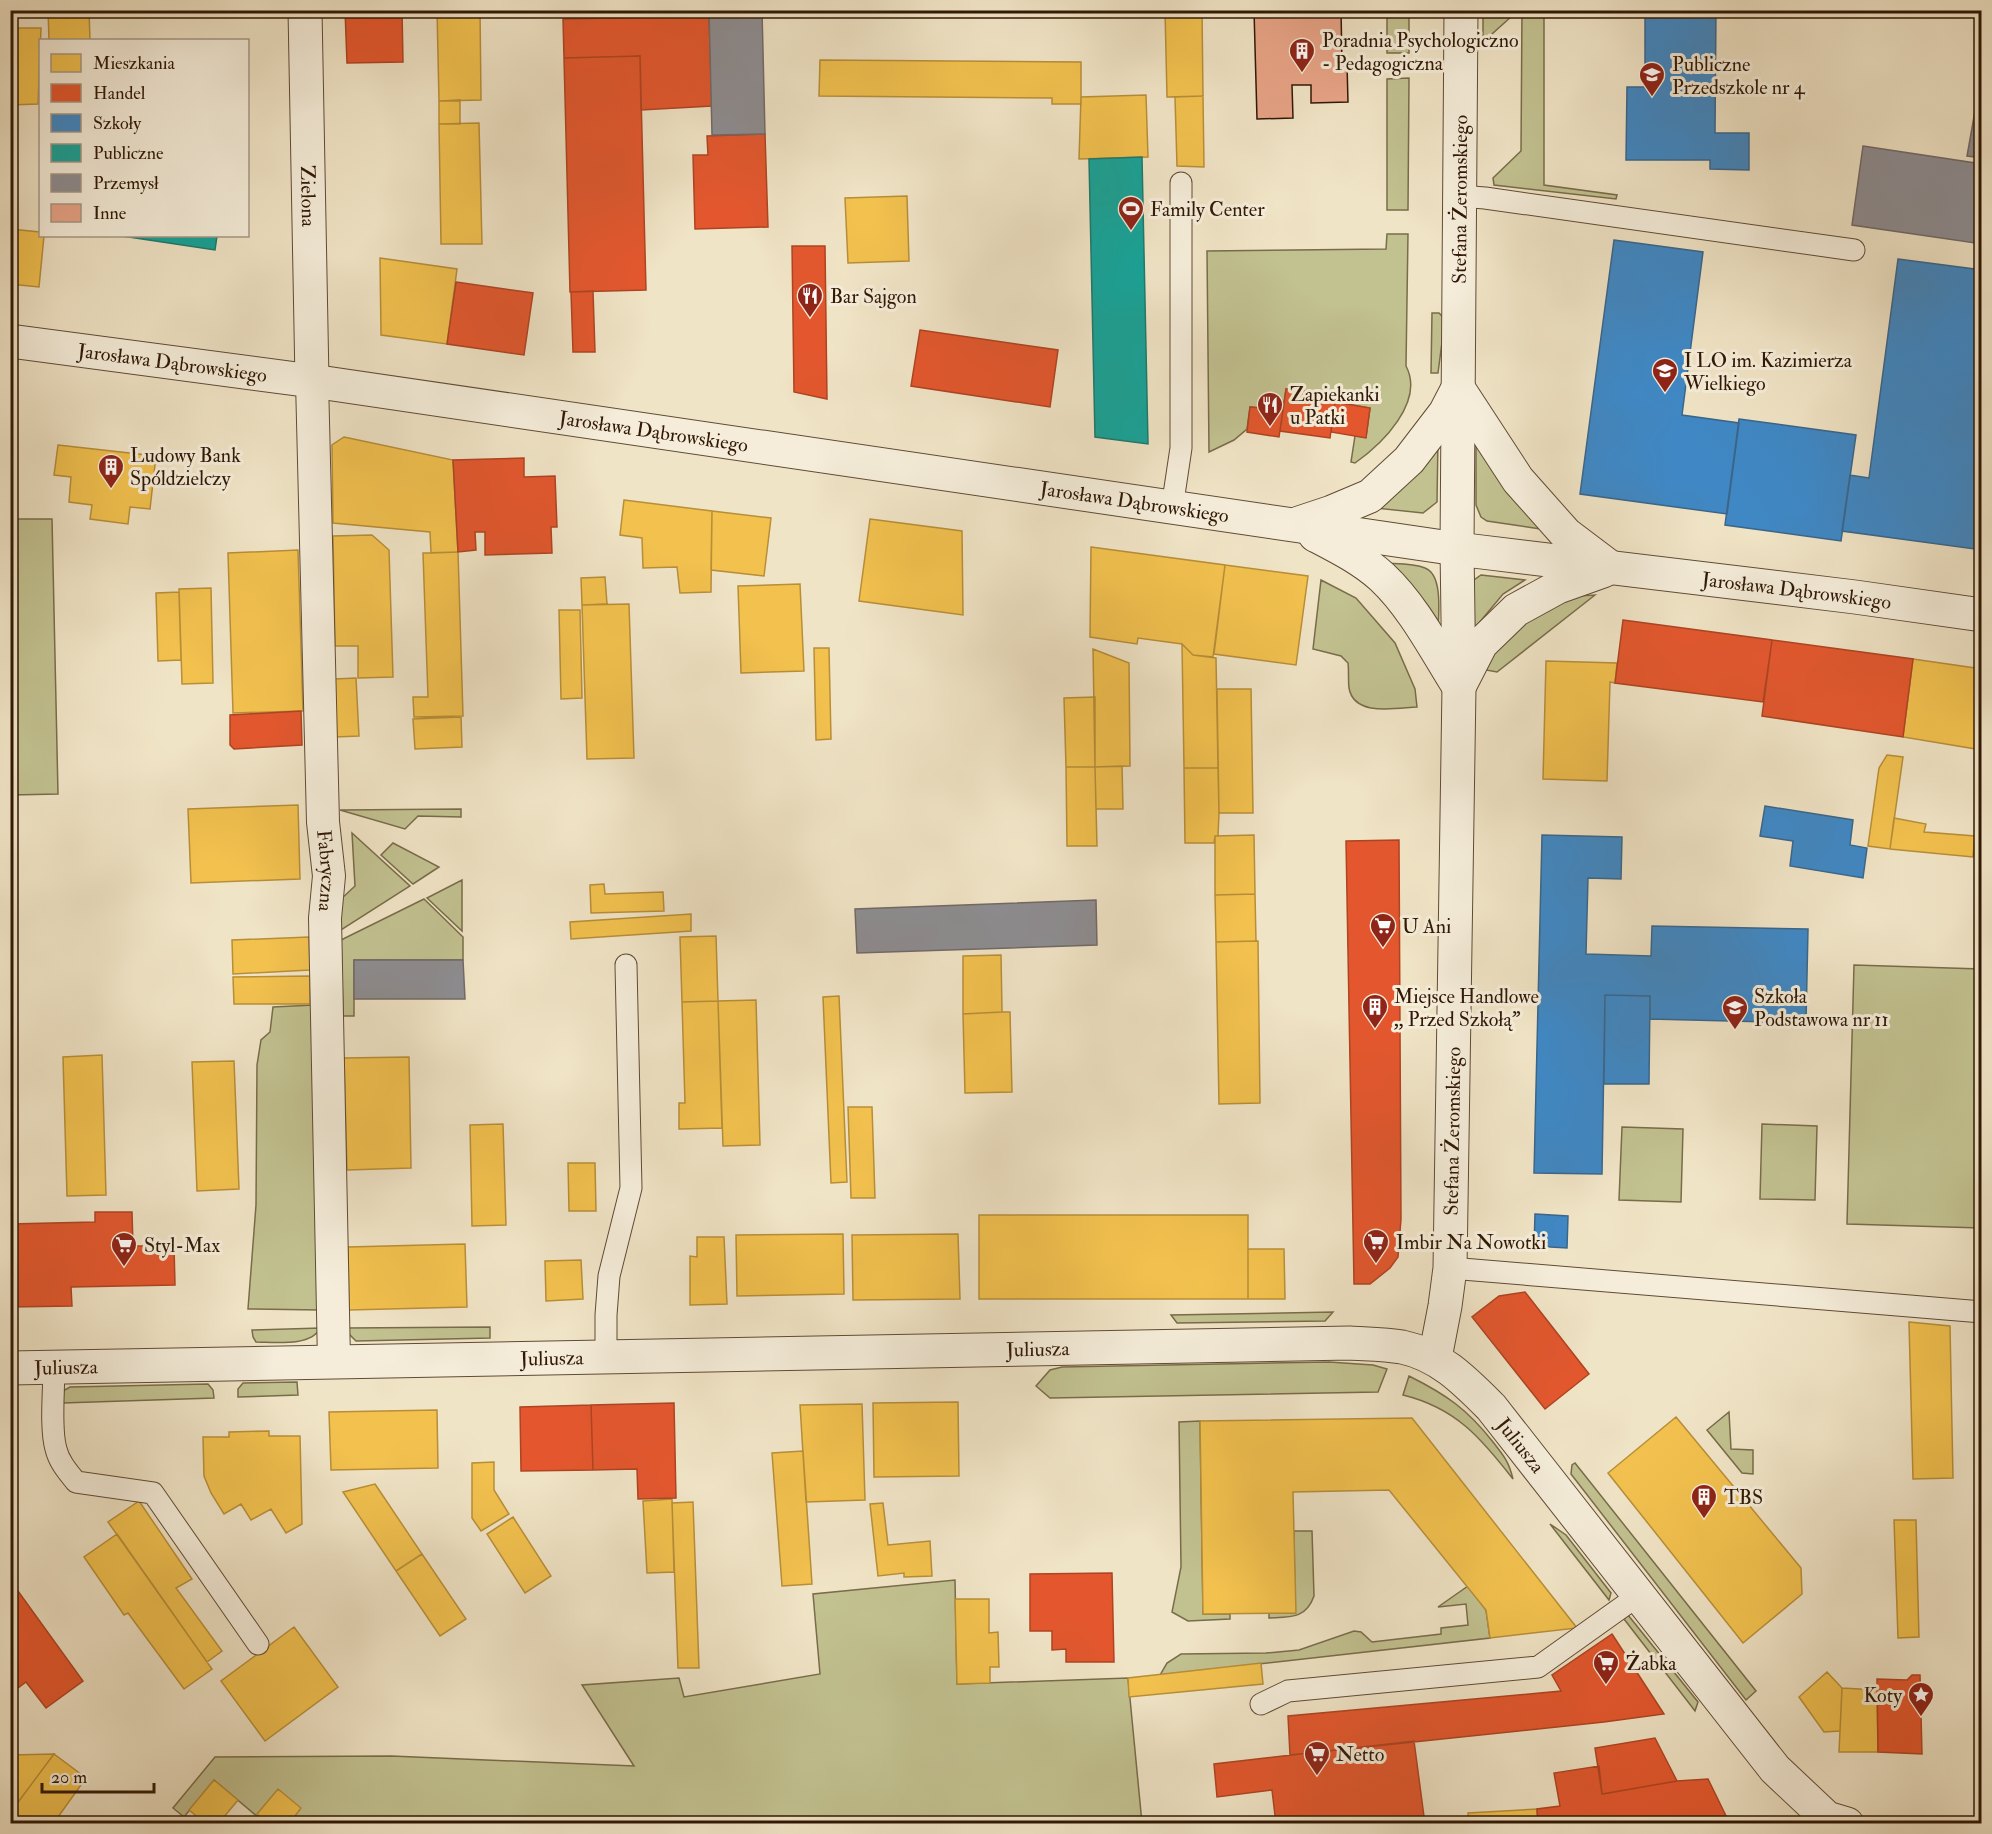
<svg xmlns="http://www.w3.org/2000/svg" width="1992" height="1834" font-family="'IM FELL Double Pica',serif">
	<rect width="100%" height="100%" fill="#f0e4c6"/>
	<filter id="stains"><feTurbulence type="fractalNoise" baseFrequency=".00333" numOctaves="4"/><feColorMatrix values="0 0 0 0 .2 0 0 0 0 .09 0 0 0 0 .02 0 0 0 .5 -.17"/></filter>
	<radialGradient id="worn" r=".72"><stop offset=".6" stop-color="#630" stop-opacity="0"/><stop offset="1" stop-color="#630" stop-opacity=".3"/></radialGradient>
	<path fill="#c2c190" stroke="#796c4a" stroke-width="1.5" d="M1387,11H1409V53H1387Z
		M1483,11H1512V16L1483,42Z
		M1522,11H1544V185L1617,195L1616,199L1494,185L1493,178L1521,151Z
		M1409,78L1408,210H1387V79Z
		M1387,234H1408L1406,366C1425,402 1382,444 1355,463L1351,462L1355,436L1366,437L1370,408L1335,402V395L1286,389L1283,410L1250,407L1247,429L1234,440L1209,452L1207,251L1386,249Z
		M1432,313H1439L1445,319L1438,373H1431Z
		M1438,438L1437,502L1423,513L1375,508Z
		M1476,441L1547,530L1487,521L1481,517L1476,505Z
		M11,519H52L58,794L11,795Z
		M1383,563C1396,564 1413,563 1425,568C1444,575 1438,617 1438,634Z
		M1481,575L1525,580L1503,594L1474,629V580Z
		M1321,580L1356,598L1395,643L1415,689L1417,707C1396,708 1354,717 1349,688C1348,680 1349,671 1348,663L1341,656L1313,649Z
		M1595,595L1497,672L1486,670L1492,656L1511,635L1538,613L1576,596Z
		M461,809V817L418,816L405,829L340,810Z
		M352,833L410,886L341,930L340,900L355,886Z
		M393,843L439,867L413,884L381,855Z
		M462,880V931L427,898Z
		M424,899L463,937V960H354V1016H343L341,940Z
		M1854,965L1981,969V1228L1847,1224Z
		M314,1005L319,1310L248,1309L256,1205L257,1065L261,1040L270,1032L273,1007Z
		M1762,1124L1817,1126L1815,1200L1760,1199Z
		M1622,1127L1683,1129L1681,1202L1619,1200Z
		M1333,1312L1325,1321L1177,1323L1171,1315Z
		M490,1327V1338L356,1341L349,1334L346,1328Z
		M320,1328C312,1347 273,1342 256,1342L253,1337L252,1330Z
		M1329,1362L1373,1365L1387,1369L1378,1392L1050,1398L1036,1386L1050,1370L1062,1367Z
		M1409,1376C1447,1395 1467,1409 1493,1442C1504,1456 1509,1462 1513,1479C1481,1438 1456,1408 1403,1395Z
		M297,1382L298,1395L238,1397V1389L243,1383Z
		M208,1384L213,1390L214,1398L63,1403V1391L70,1387Z
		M1729,1412L1731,1449L1753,1450V1474L1742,1473L1707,1430Z
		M1200,1421L1203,1614H1230V1619L1188,1621L1172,1612L1181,1567L1179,1422Z
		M1575,1463L1756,1691L1746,1700L1571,1474L1572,1465Z
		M1550,1524L1566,1535L1611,1593L1609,1600Z
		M1294,1531H1312L1314,1596C1306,1619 1290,1617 1269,1618V1613H1295Z
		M955,1580L957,1684L1128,1678L1142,1823L266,1824L214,1780L184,1817L173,1808L215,1757L391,1756L634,1766L582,1685L679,1678L684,1697L820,1674L813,1594Z
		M1468,1586L1486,1610L1490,1638L1160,1675L1167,1663L1181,1654L1266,1653L1299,1650L1354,1631L1361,1632L1372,1642L1441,1634V1628L1468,1625L1466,1604L1438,1607Z
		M1628,1615L1698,1702L1695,1711L1624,1619Z"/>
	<path fill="#f2c14e" stroke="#b88e38" stroke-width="1.5" d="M48,10H89L90,40H49Z
		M437,10H480L481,100L439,101Z
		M1165,10H1202L1203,96L1167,97Z
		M10,28H41L38,104L10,105Z
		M820,60L1081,62V104H1052V98L819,96Z
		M1146,95L1148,157L1079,159L1081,97Z
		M1203,96L1204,167L1177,166L1175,97Z
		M460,100V124H439V101Z
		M479,123L482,244H441L439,124Z
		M907,196L909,261L848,263L845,198Z
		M10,229L40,232V236H44L39,287L10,284Z
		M380,258L457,269L447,344L381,335Z
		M344,437L453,460L458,552L431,553L430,532L333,523L332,445Z
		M58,445L156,456L150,509L130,507L128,524L90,519L92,505L69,502L71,477L54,475Z
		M624,500L712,511L711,592L680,593L677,567L643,568L642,538L620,535Z
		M712,511L771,518L764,576L711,570Z
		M870,519L962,531L963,615L859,601Z
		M372,535L389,550L393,677L358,678V646H335L333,536Z
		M1091,547L1225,565L1213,657L1193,655L1182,644L1138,638L1137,644L1090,637Z
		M298,550L303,711L233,713L228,553Z
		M458,552L463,716L414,717L413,697H428L423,553Z
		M1225,565L1308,576L1296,665L1214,654Z
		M605,577L607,604L582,605L581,578Z
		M800,584L804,671L741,673L738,586Z
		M211,588L213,683L182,684L179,589Z
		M179,592L181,660L158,661L156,593Z
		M629,604L634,758L587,759L582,605Z
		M559,610H580L582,698L561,699Z
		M1182,644L1193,655L1216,658L1218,768H1184Z
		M814,648H829L831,739L816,740Z
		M1093,649L1129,663L1130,766L1095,767Z
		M1913,659L1982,669V750L1903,737Z
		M1546,661L1617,663L1615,683L1610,682L1607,781L1543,779Z
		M356,678L359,736L335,737L334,679Z
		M1217,689H1251L1253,813H1219Z
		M1095,697V767H1066L1064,698Z
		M461,717L462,747L415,749L413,719Z
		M1887,755L1903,757L1890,849L1868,846L1879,768Z
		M1122,766L1123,809H1096L1095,767Z
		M1066,767H1095L1097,846H1067Z
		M1184,768H1218L1219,813L1218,836H1215L1214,843H1185Z
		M298,805L300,879L191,883L188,809Z
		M1894,818L1926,824L1924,832L1975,836L1973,857L1890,849Z
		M1254,835L1255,894L1215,895V836Z
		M604,884L605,894L663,892L664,911L591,913L590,885Z
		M1255,894L1256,941L1216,942L1215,895Z
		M691,914V931L571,939L570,922Z
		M716,936L718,1001L682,1002L680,937Z
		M309,937L310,970L233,974L232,940Z
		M1258,941L1260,1103L1219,1104L1216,942Z
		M1001,955L1002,1012L963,1014V956Z
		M310,976V1004H234L233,977Z
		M839,996L847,1182L831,1183L823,997Z
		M756,1000L760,1145L723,1146L718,1001Z
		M718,1001L722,1128L679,1129V1103H685L682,1002Z
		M1002,1012H1010L1012,1092L965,1093L963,1014Z
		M102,1055L106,1195L67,1196L63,1057Z
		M409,1057L411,1168L347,1170L344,1058Z
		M234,1061L239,1189L197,1191L192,1062Z
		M848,1107H872L875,1198H851Z
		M503,1124L506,1225L472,1226L470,1125Z
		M568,1163H595L596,1211H569Z
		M979,1215H1248V1299H979Z
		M843,1234L844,1294L737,1296L736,1235Z
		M958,1234L960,1299L853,1300L852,1235Z
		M697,1237H724L727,1304L690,1305V1256L697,1257Z
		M465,1244L467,1307L349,1310L348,1247Z
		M1248,1249H1284L1285,1299H1248Z
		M581,1260L583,1299L546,1301L545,1261Z
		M1909,1322L1950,1326L1953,1478L1913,1479Z
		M958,1402L959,1476L874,1477L873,1403Z
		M862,1404L865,1500L806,1502L800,1405Z
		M437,1410L438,1468L331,1470L329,1412Z
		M1676,1417L1801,1568L1802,1594L1743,1643L1608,1473Z
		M1412,1418L1577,1628L1490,1638L1486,1610L1389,1490L1293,1492L1296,1613L1203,1614L1200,1421Z
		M269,1431V1436H300L302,1524L286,1533L271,1509L251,1520L241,1504L224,1514L211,1493L204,1476L203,1437H229V1432Z
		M803,1451L812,1584L782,1586L772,1453Z
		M494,1462V1490L509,1514L481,1531L472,1518V1463Z
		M375,1484L422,1554L396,1571L343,1492Z
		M672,1499L674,1572L647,1573L643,1501Z
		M139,1501L192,1579L176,1588L222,1651L207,1662L108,1522Z
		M693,1502L699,1668H678L672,1503Z
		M883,1503L888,1545L930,1541L932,1576L904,1577V1573L878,1576L870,1504Z
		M513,1517L551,1576L525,1593L487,1534Z
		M1894,1520H1916L1919,1637L1898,1638Z
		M117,1534L212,1669L184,1689L128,1613L124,1615L84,1557Z
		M422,1554L466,1619L440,1636L396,1571Z
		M955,1599H989V1633L998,1632L999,1667H990V1683L957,1684Z
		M294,1627L338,1687L265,1741L221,1681Z
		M1261,1663L1263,1684L1129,1697L1128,1678Z
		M1827,1672L1842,1688L1840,1731L1824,1732L1799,1697Z
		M1842,1688L1877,1690L1878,1752H1839Z
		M54,1754L10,1813V1755Z
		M54,1754L86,1778L53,1824H10V1813Z
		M214,1780L238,1800L218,1824H206L189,1810Z
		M278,1789L301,1808L289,1824H269L257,1814Z
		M1537,1809L1538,1824H1469L1468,1813Z"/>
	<path fill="#e4572e" stroke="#ae4422" stroke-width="1.5" d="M345,10H402L403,62L347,63Z
		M709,16L712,106L641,110L640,56L564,58L563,19Z
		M640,56L646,290L570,292L564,58Z
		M765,134L768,227L695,229L693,155H708L707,136Z
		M792,246H825L827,399L794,392Z
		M456,282L533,293L524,355L447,344Z
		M593,291L595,352H573L571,292Z
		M920,330L1058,350L1050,407L911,386Z
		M1286,389L1336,395L1330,438L1280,431Z
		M1335,402L1370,408L1366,438L1331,432Z
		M1250,407L1283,410L1279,437L1247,432Z
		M524,458V477L555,476L557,527H551L552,553L485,555V532H475L476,550L458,552L453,460Z
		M1623,620L1772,640L1763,702L1615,683Z
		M1772,640L1913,659L1903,737L1762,716Z
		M301,711L302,745L234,749L230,745V715Z
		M1399,840L1401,1219L1398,1257L1390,1268L1370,1284H1354L1346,841Z
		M95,1212H132L133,1246H174L175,1285L71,1287L72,1306L10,1307V1224L95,1222Z
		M1525,1292L1589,1374L1545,1409L1472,1317L1499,1296Z
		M674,1403L676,1498L638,1499L637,1469L593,1470L591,1405Z
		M591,1405L593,1470L521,1471L520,1407Z
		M1112,1573L1114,1662H1066V1649L1052,1650V1631H1030V1574Z
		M10,1580L83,1681L46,1708L26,1682L10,1694Z
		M1612,1634L1664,1714L1604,1722L1290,1755L1288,1716L1561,1691L1552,1675Z
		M1912,1675H1920L1922,1754L1878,1752L1877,1679L1907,1680Z
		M1655,1738L1677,1781L1602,1794L1595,1748Z
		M1414,1741L1425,1824H1276L1272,1790L1217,1797L1214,1764Z
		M1599,1766L1602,1794L1677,1781L1708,1779L1730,1824H1538L1537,1809L1560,1806L1554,1773Z"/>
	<path fill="#3f88c5" stroke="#3a668b" stroke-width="1.5" d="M1645,10H1716L1715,133H1749V170L1710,169V160H1626L1627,87H1645Z
		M1614,240L1703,252L1682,415L1739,423L1727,514L1580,494Z
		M1898,259L1982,270V452L1976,494L1982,495V550L1842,531L1850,475L1869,478Z
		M1739,419L1856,435L1841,541L1725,525Z
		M1765,806L1853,820L1850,845L1867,848L1863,878L1790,866L1793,841L1760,836Z
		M1542,835L1622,837L1621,879L1588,878L1586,954L1651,956L1652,926L1808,929L1806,1023L1650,1019V996L1605,995L1602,1174L1534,1173Z
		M1605,995L1650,996L1649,1084H1604Z
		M1535,1214L1568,1216L1567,1248L1534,1246Z"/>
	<path fill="#17a398" stroke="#1e796c" stroke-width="1.5" d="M1142,157L1148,444L1095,437L1089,159Z
		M122,236H217L215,250Z"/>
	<path fill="#8d8d92" stroke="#716a68" stroke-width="1.5" d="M709,10H762L765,134L712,135Z
		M1978,94H1982V158L1967,156Z
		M1863,146L1982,164V244L1852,225Z
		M1096,900L1097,945L857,953L855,909Z
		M354,960H463L465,999H354Z"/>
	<path fill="#e8a487" stroke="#301805" stroke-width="1.5" d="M1254,10H1341L1342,64H1347L1348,102L1311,103V85H1292L1293,118L1257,119Z"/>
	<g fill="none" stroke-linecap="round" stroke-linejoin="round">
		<defs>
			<path id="service" d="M1459,196L1485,198L1854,250
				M1172,508L1181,448V183
				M1450,1268L1982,1312
				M606,1355V1315L609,1276L631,1188L626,965
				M54,1367C54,1389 50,1429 56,1449C59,1462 68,1472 76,1482L153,1493L258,1644
				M1261,1704L1288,1691L1538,1667L1639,1595"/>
			<g id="pedestrian">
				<path id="s1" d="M312,381L323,822L329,876L325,918L334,1361"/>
			</g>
			<g id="minor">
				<path id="s2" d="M305,10L312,381"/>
				<path id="s3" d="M10,341L312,381L1457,549L1855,597L1982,615"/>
				<path d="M1299,523L1332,512L1370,496L1409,460L1445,413L1458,388L1518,480L1566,534L1611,568"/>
				<path d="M1315,535C1338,547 1362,559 1382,577C1414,607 1436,651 1459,687"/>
				<path d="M1461,683L1481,644L1516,610L1558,587L1603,571"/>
				<path id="s4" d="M1435,1358L1445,1306L1450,1268L1459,687L1457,549L1461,10"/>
			</g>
			<g id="tertiary">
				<path id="s5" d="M10,1368L1350,1343C1367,1344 1386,1344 1402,1347C1440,1355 1465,1381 1491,1407L1775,1769L1827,1818L1847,1824"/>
			</g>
		</defs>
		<use href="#service" stroke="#604b35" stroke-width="23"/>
		<use href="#pedestrian" stroke="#604b35" stroke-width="34"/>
		<use href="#minor" stroke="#604b35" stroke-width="35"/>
		<use href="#tertiary" stroke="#604b35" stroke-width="35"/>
		<use href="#service" stroke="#f5edda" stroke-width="21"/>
		<use href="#pedestrian" stroke="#f5edda" stroke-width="32"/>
		<use href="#minor" stroke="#f5edda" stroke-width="33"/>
		<use href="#tertiary" stroke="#f5edda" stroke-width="33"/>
	</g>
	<defs>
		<symbol id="building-pin" viewBox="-11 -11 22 30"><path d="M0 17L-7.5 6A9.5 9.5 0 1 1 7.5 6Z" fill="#8f2418" stroke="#f5edda"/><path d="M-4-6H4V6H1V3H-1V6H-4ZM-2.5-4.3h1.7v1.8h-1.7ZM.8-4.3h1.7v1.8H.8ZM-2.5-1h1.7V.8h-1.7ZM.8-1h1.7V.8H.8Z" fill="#fff"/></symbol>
		<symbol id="school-pin" viewBox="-11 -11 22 30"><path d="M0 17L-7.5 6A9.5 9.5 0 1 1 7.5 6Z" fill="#8f2418" stroke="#f5edda"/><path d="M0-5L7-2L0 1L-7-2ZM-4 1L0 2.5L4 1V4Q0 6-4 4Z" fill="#fff"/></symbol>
		<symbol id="stadium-pin" viewBox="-11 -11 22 30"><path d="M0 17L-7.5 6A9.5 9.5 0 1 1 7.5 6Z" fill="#8f2418" stroke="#f5edda"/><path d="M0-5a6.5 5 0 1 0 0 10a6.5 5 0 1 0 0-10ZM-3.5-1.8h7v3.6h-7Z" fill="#fff"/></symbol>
		<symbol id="restaurant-pin" viewBox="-11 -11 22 30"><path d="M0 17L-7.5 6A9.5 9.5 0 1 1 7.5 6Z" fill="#8f2418" stroke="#f5edda"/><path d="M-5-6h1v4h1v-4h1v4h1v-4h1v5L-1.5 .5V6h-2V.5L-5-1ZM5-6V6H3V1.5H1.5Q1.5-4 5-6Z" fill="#fff"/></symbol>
		<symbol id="supermarket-pin" viewBox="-11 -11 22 30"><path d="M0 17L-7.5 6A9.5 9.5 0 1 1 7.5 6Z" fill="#8f2418" stroke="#f5edda"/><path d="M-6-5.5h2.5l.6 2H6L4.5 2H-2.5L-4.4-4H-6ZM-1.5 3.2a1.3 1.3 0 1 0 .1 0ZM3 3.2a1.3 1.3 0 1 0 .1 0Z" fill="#fff"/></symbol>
		<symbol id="sight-pin" viewBox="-11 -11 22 30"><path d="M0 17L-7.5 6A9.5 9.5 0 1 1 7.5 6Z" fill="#8f2418" stroke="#f5edda"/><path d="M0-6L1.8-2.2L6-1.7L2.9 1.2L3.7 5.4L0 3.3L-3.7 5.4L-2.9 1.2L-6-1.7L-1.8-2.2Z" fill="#fff"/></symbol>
	</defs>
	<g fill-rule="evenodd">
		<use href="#building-pin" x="1287" y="36" width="30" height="40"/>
		<use href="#school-pin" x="1637" y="60" width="30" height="40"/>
		<use href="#stadium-pin" x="1116" y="194" width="30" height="40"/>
		<use href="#restaurant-pin" x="795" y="281" width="30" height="40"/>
		<use href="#school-pin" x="1650" y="356" width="30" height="40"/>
		<use href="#restaurant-pin" x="1255" y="390" width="30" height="40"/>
		<use href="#building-pin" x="96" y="452" width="30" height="40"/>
		<use href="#supermarket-pin" x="1368" y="911" width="30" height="40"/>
		<use href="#building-pin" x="1360" y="992" width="30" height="40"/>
		<use href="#school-pin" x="1720" y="993" width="30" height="40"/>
		<use href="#supermarket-pin" x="1361" y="1227" width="30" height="40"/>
		<use href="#supermarket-pin" x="109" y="1230" width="30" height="40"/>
		<use href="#building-pin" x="1689" y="1482" width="30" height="40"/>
		<use href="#supermarket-pin" x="1591" y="1648" width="30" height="40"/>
		<use href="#sight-pin" x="1906" y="1680" width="30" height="40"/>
		<use href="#supermarket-pin" x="1302" y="1739" width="30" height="40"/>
	</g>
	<g text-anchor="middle" stroke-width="6" stroke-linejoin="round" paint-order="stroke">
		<g font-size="20" fill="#301805" stroke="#f5edda" text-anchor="start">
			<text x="1322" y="47">Poradnia Psychologiczno<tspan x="1322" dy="23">- Pedagogiczna</tspan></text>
			<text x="1672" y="71">Publiczne<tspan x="1672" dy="23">Przedszkole nr 4</tspan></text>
			<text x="1150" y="216">Family Center</text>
			<text x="830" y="303">Bar Sajgon</text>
			<text x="1684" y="367">I LO im. Kazimierza<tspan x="1684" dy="23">Wielkiego</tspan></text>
			<text x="1290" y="401">Zapiekanki<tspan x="1290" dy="23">u Patki</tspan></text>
			<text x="130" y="462">Ludowy Bank<tspan x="130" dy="23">Spóldzielczy</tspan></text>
			<text x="1402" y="933">U Ani</text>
			<text x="1394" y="1003">Miejsce Handlowe<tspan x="1394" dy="23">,, Przed Szkołą"</tspan></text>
			<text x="1754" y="1003">Szkoła<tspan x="1754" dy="23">Podstawowa nr 11</tspan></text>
			<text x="1396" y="1249">Imbir Na Nowotki</text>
			<text x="144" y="1252">Styl-Max</text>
			<text x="1724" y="1504">TBS</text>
			<text x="1626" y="1670">Żabka</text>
			<text x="1902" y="1702" text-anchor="end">Koty</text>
			<text x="1336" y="1761">Netto</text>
		</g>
		<g font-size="20" fill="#301805" stroke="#f5edda">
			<text dy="7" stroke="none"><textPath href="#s2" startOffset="186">Zielona</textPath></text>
			<text dy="7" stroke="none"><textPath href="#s4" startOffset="1160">Stefana Żeromskiego</textPath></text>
			<text dy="7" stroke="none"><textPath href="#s3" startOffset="164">Jarosława Dąbrowskiego</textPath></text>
			<text dy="7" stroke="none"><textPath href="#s3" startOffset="650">Jarosława Dąbrowskiego</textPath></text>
			<text dy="7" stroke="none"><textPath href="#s3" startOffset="1136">Jarosława Dąbrowskiego</textPath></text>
			<text dy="7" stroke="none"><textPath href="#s3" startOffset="1804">Jarosława Dąbrowskiego</textPath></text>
			<text dy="7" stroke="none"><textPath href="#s1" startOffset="490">Fabryczna</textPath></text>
			<text dy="7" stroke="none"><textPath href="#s4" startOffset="228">Stefana Żeromskiego</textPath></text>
			<text dy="7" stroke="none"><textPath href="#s5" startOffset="1028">Juliusza</textPath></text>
			<text dy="7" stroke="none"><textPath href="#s5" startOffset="542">Juliusza</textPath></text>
			<text dy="7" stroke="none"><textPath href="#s5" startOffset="56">Juliusza</textPath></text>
			<text dy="7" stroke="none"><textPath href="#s5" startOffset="1550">Juliusza</textPath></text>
		</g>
	</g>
	<rect width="1992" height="1834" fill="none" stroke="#f0e4c6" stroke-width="36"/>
	<rect x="12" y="12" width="1968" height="1810" fill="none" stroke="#301805" stroke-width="3"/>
	<rect x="18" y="18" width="1956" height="1798" fill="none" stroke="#301805" stroke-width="1.5"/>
	<rect x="39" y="39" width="210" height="198" fill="#f5edda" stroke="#a69885" stroke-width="1.5"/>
	<rect x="51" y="54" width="30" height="18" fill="#f2c14e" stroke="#a69885" stroke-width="1.5"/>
	<text x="93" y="69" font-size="18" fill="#301805">Mieszkania</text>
	<rect x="51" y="84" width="30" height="18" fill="#e4572e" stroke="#a69885" stroke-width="1.5"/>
	<text x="93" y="99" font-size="18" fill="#301805">Handel</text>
	<rect x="51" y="114" width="30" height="18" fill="#3f88c5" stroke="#a69885" stroke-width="1.5"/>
	<text x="93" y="129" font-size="18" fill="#301805">Szkoły</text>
	<rect x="51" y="144" width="30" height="18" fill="#17a398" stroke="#a69885" stroke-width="1.5"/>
	<text x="93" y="159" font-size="18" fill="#301805">Publiczne</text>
	<rect x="51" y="174" width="30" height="18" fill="#8d8d92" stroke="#a69885" stroke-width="1.5"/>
	<text x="93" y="189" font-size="18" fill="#301805">Przemysł</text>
	<rect x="51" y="204" width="30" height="18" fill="#e8a487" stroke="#a69885" stroke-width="1.5"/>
	<text x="93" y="219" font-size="18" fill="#301805">Inne</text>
	<path d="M42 1783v9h112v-9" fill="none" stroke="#301805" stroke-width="3"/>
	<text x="51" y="1783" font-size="18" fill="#301805" stroke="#f5edda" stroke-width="4.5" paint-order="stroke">20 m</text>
	<rect width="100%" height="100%" filter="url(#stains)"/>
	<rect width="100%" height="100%" fill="url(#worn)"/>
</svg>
